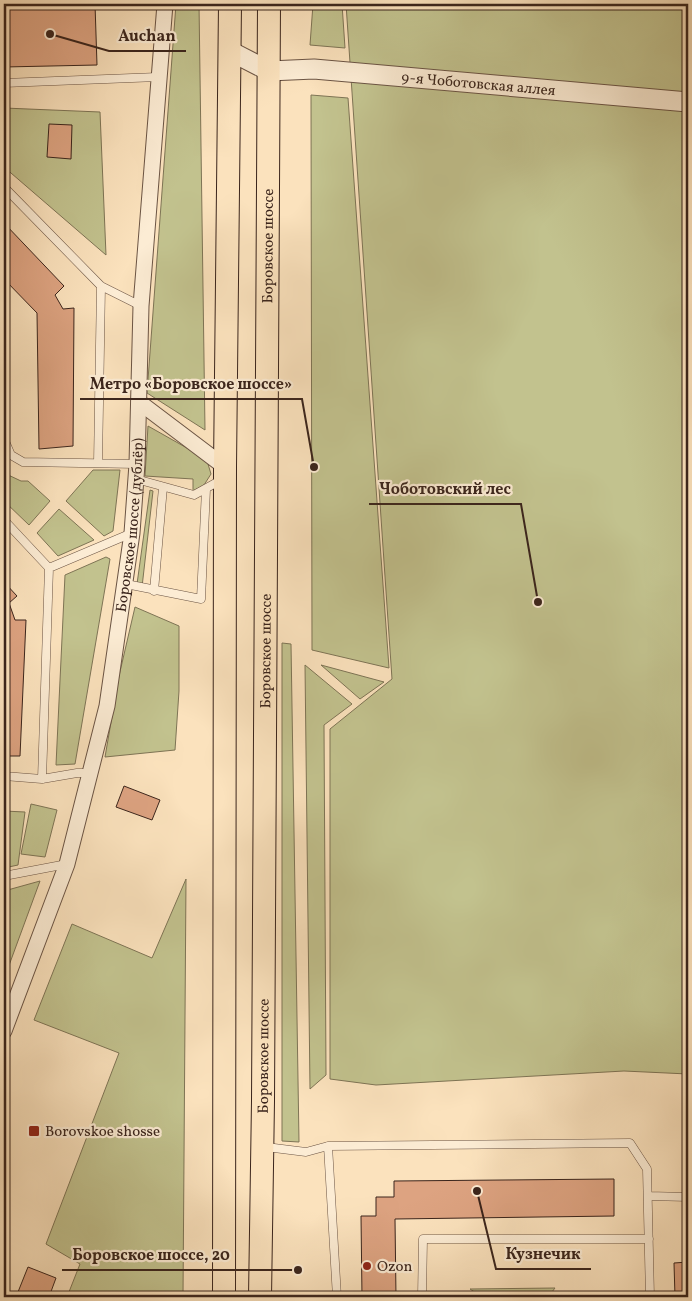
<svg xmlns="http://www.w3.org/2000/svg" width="692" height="1301" font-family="Vollkorn,serif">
	<rect width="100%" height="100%" fill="#fbe2bd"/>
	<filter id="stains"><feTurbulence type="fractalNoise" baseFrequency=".004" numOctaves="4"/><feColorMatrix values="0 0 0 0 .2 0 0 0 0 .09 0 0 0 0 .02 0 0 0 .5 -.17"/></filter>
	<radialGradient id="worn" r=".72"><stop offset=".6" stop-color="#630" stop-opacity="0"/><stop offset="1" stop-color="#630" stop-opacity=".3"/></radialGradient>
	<path fill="#c2c28e" stroke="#7e7455" d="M176,4H199L205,430L147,393Z
		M313,4H342L345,48L310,45Z
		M346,4H688V1074L624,1071L376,1085L330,1079V729L392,679Z
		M311,95L348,98L389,668L312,650Z
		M4,108L100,112L106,255L4,167Z
		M148,426L201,456L208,464L211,474L204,485L193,491V479L145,476Z
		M93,470H120L113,531L104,536L66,501Z
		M4,473L21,481H28L50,501L29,525L4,501Z
		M150,490L153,491L142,587L137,584Z
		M59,509L94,540L58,556L37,533Z
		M106,557L110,559L75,764L56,765L65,575Z
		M135,607L179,626V691L175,750L105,757L119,676Z
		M282,643L291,644L299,1142L282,1141Z
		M305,665L352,704L324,725L326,1075L310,1089Z
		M321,665L384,682L360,699Z
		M31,804L57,810L45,857L21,854Z
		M4,811L25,812L18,865L4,868Z
		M186,879L183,1297H67L80,1264L46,1244L119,1053L34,1020L72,924L152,958Z
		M40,881L4,979V891Z
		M555,1288L548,1297H482L470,1289Z"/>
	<path fill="#dda381" stroke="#3b251c" d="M4,4H95L97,65L4,67Z
		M49,124L72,125L71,159L47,157Z
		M4,223L64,286L55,295L63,309L74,308L73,446L39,449L37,313L4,279Z
		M4,582L17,596L9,603L15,620H26L20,756H4Z
		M124,786L160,800L152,820L116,807Z
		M614,1179V1216L395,1219L396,1297H362L361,1216H376V1197H394V1181Z
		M688,1262V1297H675L674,1263Z
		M28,1267L56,1278L49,1297H16Z"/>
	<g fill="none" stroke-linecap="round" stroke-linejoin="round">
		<defs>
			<path id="service" d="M4,83L158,77
				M4,187L101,286L141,306
				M4,439L11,455L23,462L137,464
				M98,463L101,286
				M136,479L194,495L221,480
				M4,520L49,568L132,533
				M126,584L201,599L206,489
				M154,591L163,487
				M4,776L42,779L77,773H91
				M42,779L49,568
				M4,876L67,864
				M328,1146L337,1297
				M266,1147L306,1152L328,1146L630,1143L647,1169L650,1297
				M648,1196L688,1197
				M422,1297L423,1239H649"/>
			<g id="minor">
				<path d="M139,402L225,467"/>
				<path id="s1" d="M4,1031L67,864L107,706L132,533L137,464L141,306L165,4"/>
			</g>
			<g id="tertiary">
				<path id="s2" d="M230,51L269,71L314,69L688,102"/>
			</g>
			<g id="primary">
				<path d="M224,1297L225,467L230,4"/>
				<path id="s3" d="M260,1297L263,1101L269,4"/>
			</g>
		</defs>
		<use href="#service" stroke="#6b5444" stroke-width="9"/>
		<use href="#minor" stroke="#6b5444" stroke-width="17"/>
		<use href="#tertiary" stroke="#6b5444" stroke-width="21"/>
		<use href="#primary" stroke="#3b251c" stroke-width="24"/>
		<use href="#service" stroke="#fcecd4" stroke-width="8"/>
		<use href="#minor" stroke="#fcecd4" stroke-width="15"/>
		<use href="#tertiary" stroke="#fcecd4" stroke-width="19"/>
		<use href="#primary" stroke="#fbe2bd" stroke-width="22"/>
	</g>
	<g fill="#8f2418" stroke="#fcecd4" stroke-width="2">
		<rect x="28" y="1125" width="12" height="12" rx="2.5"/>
		<circle cx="367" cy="1266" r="5"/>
	</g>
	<g text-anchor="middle" stroke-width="4.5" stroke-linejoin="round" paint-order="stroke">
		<g font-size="15" fill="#3b251c" stroke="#fcecd4">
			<text dy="5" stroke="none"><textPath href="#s2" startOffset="254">9-я Чоботовская аллея</textPath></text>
			<text dy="5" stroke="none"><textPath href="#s3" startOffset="1051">Боровское шоссе</textPath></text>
			<text dy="5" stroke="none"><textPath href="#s1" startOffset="524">Боровское шоссе (дублёр)</textPath></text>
			<text dy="5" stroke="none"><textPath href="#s3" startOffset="646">Боровское шоссе</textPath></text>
			<text dy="5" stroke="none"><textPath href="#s3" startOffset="241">Боровское шоссе</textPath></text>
		</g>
		<g font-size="15" fill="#3b251c" stroke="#fcecd4" text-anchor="start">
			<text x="45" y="1136">Borovskoe shosse</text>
			<text x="377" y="1271">Ozon</text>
		</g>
	</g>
	<path fill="none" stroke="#3b251c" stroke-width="2" d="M50 34L109 51H186M314 467L302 399H80M538 602L521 504H369M477 1191L496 1269H591M298 1270L240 1270H62"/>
	<g fill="#3b251c" stroke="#fcecd4" stroke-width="2">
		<circle cx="50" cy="34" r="5"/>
		<circle cx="314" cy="467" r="5"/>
		<circle cx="538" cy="602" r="5"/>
		<circle cx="477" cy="1191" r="5"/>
		<circle cx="298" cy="1270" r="5"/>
	</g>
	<g font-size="16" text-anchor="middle" font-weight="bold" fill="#3b251c" stroke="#fcecd4" stroke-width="4.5" stroke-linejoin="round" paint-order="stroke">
		<text x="147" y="41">Auchan</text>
		<text x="191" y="389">Метро «Боровское шоссе»</text>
		<text x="445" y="494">Чоботовский лес</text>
		<text x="543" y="1259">Кузнечик</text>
		<text x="151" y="1260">Боровское шоссе, 20</text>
	</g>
	<rect width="692" height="1301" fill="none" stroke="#fbe2bd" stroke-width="20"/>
	<rect x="5" y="5" width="682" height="1291" fill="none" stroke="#3b251c" stroke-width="2.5"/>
	<rect x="10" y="10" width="672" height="1281" fill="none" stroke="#3b251c"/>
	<rect width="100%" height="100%" filter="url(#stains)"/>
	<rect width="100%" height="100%" fill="url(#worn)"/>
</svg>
